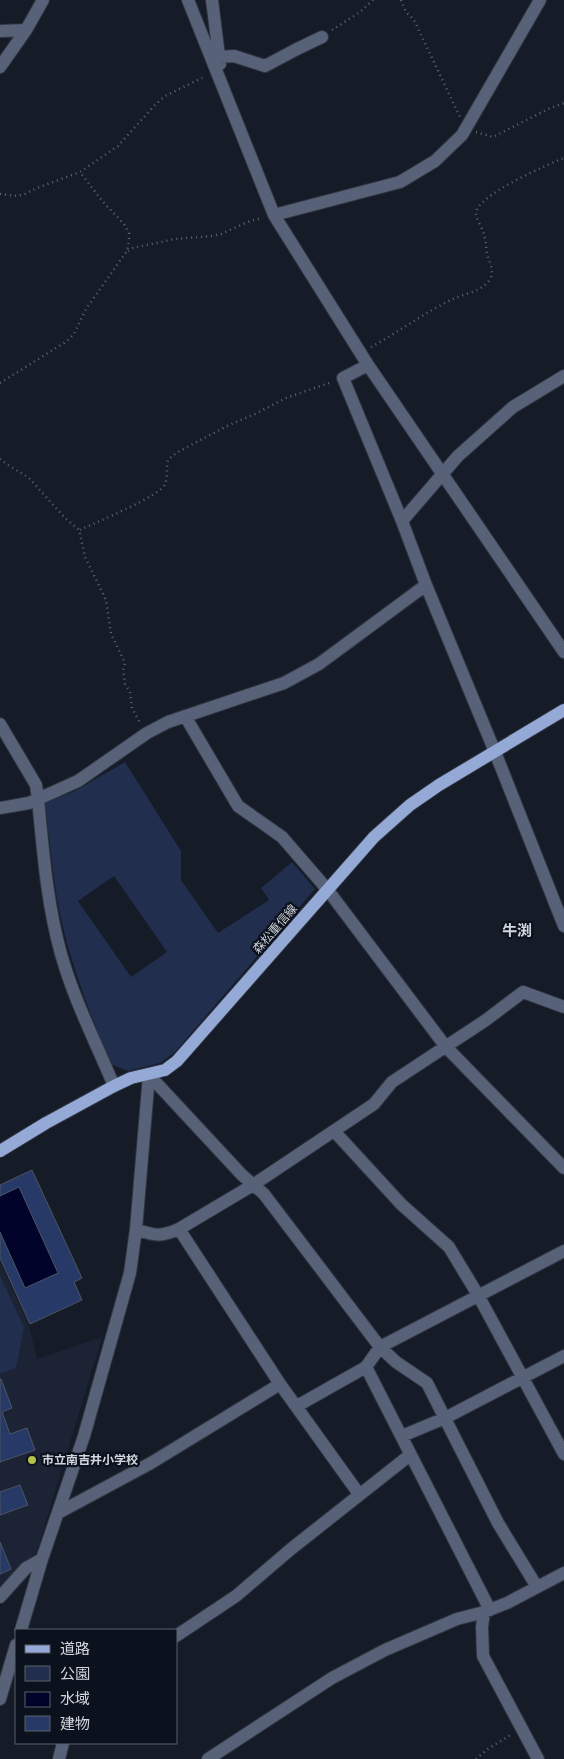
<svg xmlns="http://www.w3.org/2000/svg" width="564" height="1759" font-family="'Nunito Sans','Noto Sans JP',sans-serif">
	<rect width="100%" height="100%" fill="#151b27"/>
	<path fill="#1b2334" d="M0,1262L29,1325L37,1359L102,1337L34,1561L0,1592Z"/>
	<path fill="#212e4d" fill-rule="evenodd" d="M125,762L181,851V880L218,933L269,900L261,888L292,862L315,889L175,1052L160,1063L128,1071L110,1064C89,1010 67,956 57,899C52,867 49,835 45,803L75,791ZM114,876L167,952L131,977L78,901Z
		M0,1276L24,1327L16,1368L0,1374Z"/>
	<path fill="#01032b" d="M19,1187L58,1273L25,1288L0,1232V1196Z"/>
	<path fill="#263967" stroke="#4d5462" d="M32,1170L82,1278L74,1282L82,1300L30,1324L0,1258V1232L25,1288L58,1273L19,1187L0,1196V1185Z
		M0,1379H1L12,1408L2,1412L10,1434L27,1428L35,1450L0,1462Z
		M20,1485L28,1505L0,1515V1492Z
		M0,1542L11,1569L0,1574Z"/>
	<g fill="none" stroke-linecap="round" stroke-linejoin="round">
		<defs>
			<path id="minor" d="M188,0L274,215L368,365L564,652
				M212,0L220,64
				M0,31L26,30
				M219,57L234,56L265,66L297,49L322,37
				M0,67L26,30L43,0
				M274,215L400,182L435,161L462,135L540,0
				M368,365L343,378L402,521
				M426,585L495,752L564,926
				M185,716L238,806L282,837L327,889L446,1047L564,1168
				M0,724L36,785L38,799L78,781L147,733L168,722L284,683L319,664L426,585L402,521L458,456L513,407L564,376
				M0,808L29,803L38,799C43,851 47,904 61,954C74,1000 96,1043 114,1086
				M149,1075L242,1175L264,1194L380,1347L396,1362L427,1383L498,1523L537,1587
				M334,1131L401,1204L449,1247L478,1295L564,1454
				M136,1229C154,1236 161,1237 179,1229L253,1185L374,1104L392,1082L486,1020L523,992L564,1007
				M179,1229L280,1384L359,1494
				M366,1367L490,1610
				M297,1406L366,1367L380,1347L564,1251
				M402,1436L445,1418L564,1356
				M58,1513L151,1463L280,1384
				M0,1597L26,1568L42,1559
				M484,1612L482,1627L483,1656L538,1759
				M21,1630L42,1559L84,1436L130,1273L136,1229L149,1075
				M176,1636L236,1596L291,1549L410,1455
				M0,1699L16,1645
				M59,1759L63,1743
				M208,1759L332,1678L385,1650L457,1619L484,1612L507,1603L564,1573"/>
			<path id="major" d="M0,1151L46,1123L114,1086L131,1078L165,1070L177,1061L374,837L410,805L439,785L564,710"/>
		</defs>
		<use href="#minor" stroke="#2f3541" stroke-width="14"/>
		<use href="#major" stroke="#2f3541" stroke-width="14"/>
		<path stroke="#616670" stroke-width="2.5" stroke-dasharray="1 4" stroke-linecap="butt" d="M401,0L406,12L414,20L460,117
			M332,30L360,12L373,0
			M476,132L493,137L548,109L564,103
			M0,194L17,196L25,194L37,188L80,172L118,146L154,106L165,96L206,76
			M128,251L133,248L175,239L211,236L221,234L250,221L262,218
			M371,347C399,332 425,312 453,299C465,293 482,292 490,279C495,271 489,262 487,254C486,247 486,241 484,235C483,229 476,219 476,214C474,196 549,164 564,158
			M0,383L67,341L74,334L86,309L127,251L129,241V233L124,224L103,202L80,172
			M0,459L8,465L29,478L65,518L79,530L85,557L106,600L111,634L125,663L123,670L125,684L130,692L132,708L140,723
			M80,530C94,523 161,496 165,484C168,477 166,467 168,460L176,453L229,425L255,414L286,398L332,382
			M476,1759L488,1749L512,1734"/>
		<use href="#minor" stroke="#576177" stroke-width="12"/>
		<use href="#major" stroke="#94a9d6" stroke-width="12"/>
	</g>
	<circle fill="#b5c24a" stroke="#0c121d" stroke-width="2" cx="32" cy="1460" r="5"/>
	<g text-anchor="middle" stroke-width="4.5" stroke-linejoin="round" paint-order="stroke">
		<g font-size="12" fill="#d2d6de" stroke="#0c121d">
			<text transform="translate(275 929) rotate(-49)" y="4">森松重信線</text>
		</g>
		<g font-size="12" font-weight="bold" fill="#d2d6de" stroke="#0c121d" text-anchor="start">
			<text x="42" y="1464">市立南吉井小学校</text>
		</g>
		<g font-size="15" font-weight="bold" fill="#d2d6de" stroke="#0c121d">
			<text x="517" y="936">牛渕</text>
		</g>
	</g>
	<rect x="15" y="1629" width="162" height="115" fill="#0c121d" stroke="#5b606a"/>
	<rect x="25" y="1645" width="25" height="8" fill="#94a9d6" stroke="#5b606a"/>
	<text x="60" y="1654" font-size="15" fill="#d2d6de">道路</text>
	<rect x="25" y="1666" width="25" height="15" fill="#212e4d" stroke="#5b606a"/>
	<text x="60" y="1679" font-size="15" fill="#d2d6de">公園</text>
	<rect x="25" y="1692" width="25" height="15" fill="#01032b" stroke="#5b606a"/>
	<text x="60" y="1704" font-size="15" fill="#d2d6de">水域</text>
	<rect x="25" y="1716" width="25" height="15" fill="#263967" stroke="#5b606a"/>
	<text x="60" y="1729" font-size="15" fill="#d2d6de">建物</text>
</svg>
